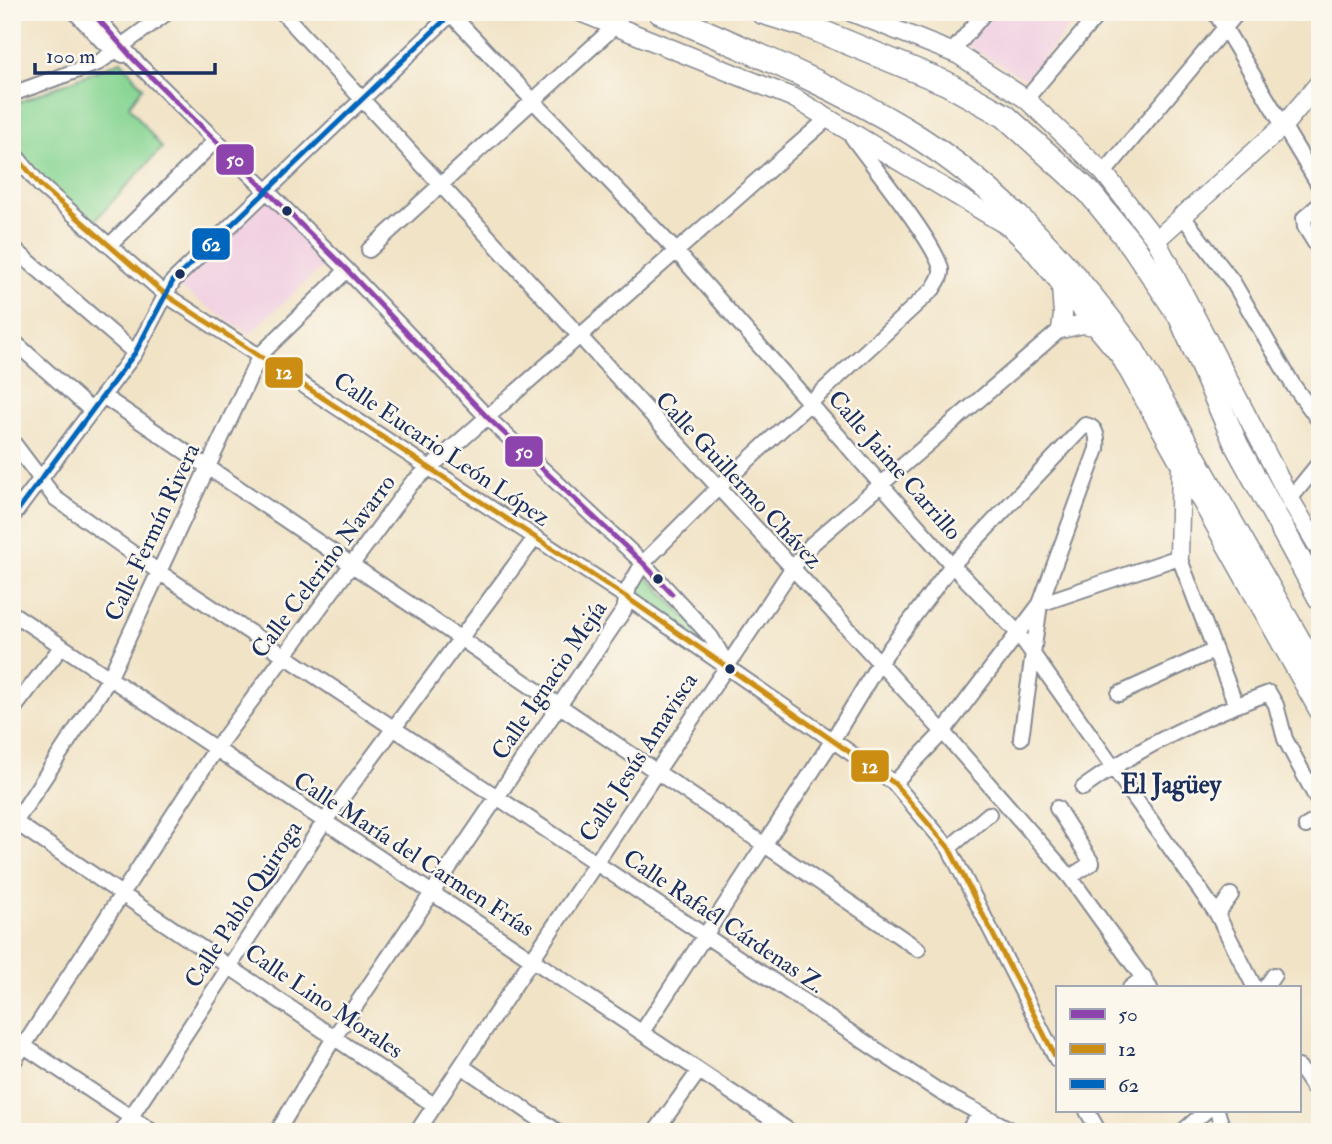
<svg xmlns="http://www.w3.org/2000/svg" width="1332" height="1144" font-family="'IM FELL Double Pica',serif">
	<rect width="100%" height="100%" fill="#fbf7ec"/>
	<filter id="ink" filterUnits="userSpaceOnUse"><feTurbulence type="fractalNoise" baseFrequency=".0143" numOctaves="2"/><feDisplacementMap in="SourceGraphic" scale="14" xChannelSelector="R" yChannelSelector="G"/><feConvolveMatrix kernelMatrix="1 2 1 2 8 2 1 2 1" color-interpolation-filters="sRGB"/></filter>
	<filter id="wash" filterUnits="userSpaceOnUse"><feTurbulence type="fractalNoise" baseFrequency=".00686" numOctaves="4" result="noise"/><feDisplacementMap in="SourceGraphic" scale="28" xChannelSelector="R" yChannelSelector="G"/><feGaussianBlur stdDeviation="1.57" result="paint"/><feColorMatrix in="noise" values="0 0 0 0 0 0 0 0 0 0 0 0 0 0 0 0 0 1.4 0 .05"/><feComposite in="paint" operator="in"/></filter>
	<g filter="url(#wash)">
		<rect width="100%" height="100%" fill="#f1e3c6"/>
		<path fill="#f1d0e2" d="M990,12H1081L1026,79L964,44Z
			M269,198L330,260L249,334L177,286Z"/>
		<path fill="#89d694" stroke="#528279" stroke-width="2" d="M121,61L143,87L129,106L162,148L85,231L12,155V105Z
			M646,575L705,637L706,647L641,602L639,589Z"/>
	</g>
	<g filter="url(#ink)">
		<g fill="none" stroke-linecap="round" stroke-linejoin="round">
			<defs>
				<path id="minor" d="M75,12L103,42L123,55
					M92,12L135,61L347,270L488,418L643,563L711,637L727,664
					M282,12L943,732L1070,877L1150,988
					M449,12L676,251L952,565L1018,633L1217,914L1255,988
					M1215,12L1320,187
					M952,52L985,12
					M12,94L98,63L168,12
					M1026,99L1100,12
					M12,151L40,185L166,295L626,597L894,783L949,848L1057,1060
					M1104,173L1238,12
					M1320,204L1304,218L1305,227L1320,251
					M1181,214L1233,282L1293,385L1320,422
					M110,245L216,140
					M12,247L135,353
					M369,250L613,28
					M12,340L92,411
					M103,396L918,949
					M12,441L55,498L159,572L940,1092L1015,1132
					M1290,499L1320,462
					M12,517L135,353L173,281L453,12
					M12,613L791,1132
					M1119,694L1215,650
					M12,711L62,646
					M894,783L943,732L1040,604L1179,557L1236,705
					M1083,788C1138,748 1205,716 1269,693L1276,705L1285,739L1320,805
					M1057,808L1092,863L1070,877
					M12,820L434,1105
					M1306,826L1320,818
					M12,827L109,679L260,355L347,270
					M949,848L989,814
					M1217,914L1231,895
					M1130,988L1144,977
					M1265,988L1274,975
					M642,1032L832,741L879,663L952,565L1085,425C1097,427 1098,438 1097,449L1040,604L1021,738
					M12,1038L153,1132
					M12,1064L215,750L411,484L826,120
					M463,1067L558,1132
					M1299,1067L1320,1098
					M1087,1111L1099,1132
					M1217,1111L1224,1132
					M121,1132L324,822L535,538
					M277,1132L335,1036L624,610L629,587L643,563L717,489L933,289C937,282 942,277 941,269C936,243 868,160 850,134
					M417,1132L791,570L812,544L1061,329
					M655,1132L699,1071
					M967,1132L980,1114
					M1182,1132L1206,1111"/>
				<path id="tertiary" d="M580,12L794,98L1011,228L1031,248L1120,356L1320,713
					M851,12L959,55L1026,99L1104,173L1156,240L1290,499L1320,550
					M1156,240L1283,126L1320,82
					M1061,286L1063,315L1061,329L1083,324L1095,326
					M1179,557L1181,465"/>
				<path id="trunk" d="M660,12C742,48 828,83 905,129C996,184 1070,264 1132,349L1320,678
					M762,12L805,25L946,83L1005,116L1089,192L1133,246L1180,316L1237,446L1320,598
					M1167,264L1177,299"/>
			</defs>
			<use href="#minor" stroke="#868992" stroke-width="18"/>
			<use href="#tertiary" stroke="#868992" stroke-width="21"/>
			<use href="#trunk" stroke="#868992" stroke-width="26"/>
			<use href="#minor" stroke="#fff" stroke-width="14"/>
			<use href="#tertiary" stroke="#fff" stroke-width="18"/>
			<use href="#trunk" stroke="#fff" stroke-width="23"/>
			<defs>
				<path id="bus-1" d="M92,12L135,61L347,270L488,418L643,563L672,594"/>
				<path id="bus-2" d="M12,151L40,185L166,295L626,597L894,783L949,848L1057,1060"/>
				<path id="bus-3" d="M15,514L135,353L173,281L453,12"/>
			</defs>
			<use href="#bus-1" stroke="#fbf7ec" stroke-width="10"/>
			<use href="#bus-2" stroke="#fbf7ec" stroke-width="10"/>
			<use href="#bus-3" stroke="#fbf7ec" stroke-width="10"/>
			<use href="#bus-1" stroke="#8e44ad" stroke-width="5"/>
			<use href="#bus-2" stroke="#cb8e13" stroke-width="5"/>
			<use href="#bus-3" stroke="#0065bd" stroke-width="5"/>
		</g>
	</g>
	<g fill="#1b2f5e" stroke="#fbf7ec" stroke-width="2.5">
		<circle cx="287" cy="211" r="6"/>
		<circle cx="180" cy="274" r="6"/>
		<circle cx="658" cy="579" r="6"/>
		<circle cx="730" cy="669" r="6"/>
	</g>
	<g text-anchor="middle" stroke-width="5" stroke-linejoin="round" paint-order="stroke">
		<g font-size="24" fill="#1b2f5e" stroke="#fbf7ec">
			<text transform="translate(442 449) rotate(34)" y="8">Calle Eucario León López</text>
			<text transform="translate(895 465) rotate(49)" y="8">Calle Jaime Carrillo</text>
			<text transform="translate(739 480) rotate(47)" y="8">Calle Guillermo Chávez</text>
			<text transform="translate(152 532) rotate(-65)" y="8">Calle Fermín Rivera</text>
			<text transform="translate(323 566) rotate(-53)" y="8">Calle Celerino Navarro</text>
			<text transform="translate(549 680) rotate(-56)" y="8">Calle Ignacio Mejía</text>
			<text transform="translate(638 757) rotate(-57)" y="8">Calle Jesús Amavisca</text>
			<text transform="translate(414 854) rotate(33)" y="8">Calle María del Carmen Frías</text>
			<text transform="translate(243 904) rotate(-57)" y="8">Calle Pablo Quiroga</text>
			<text transform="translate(724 921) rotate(34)" y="8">Calle Rafaél Cárdenas Z.</text>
			<text transform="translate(324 1001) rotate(34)" y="8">Calle Lino Morales</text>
		</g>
		<g font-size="26" font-weight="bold" fill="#1b2f5e" stroke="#fbf7ec">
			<text x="1171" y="793">El Jagüey</text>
		</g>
	</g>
	<g stroke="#fbf7ec" stroke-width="2.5">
		<rect x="215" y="143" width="40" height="33" rx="7" fill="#8e44ad"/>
		<rect x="191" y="227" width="40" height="34" rx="7" fill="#0065bd"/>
		<rect x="264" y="356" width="40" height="33" rx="7" fill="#cb8e13"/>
		<rect x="504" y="435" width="40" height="33" rx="7" fill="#8e44ad"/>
		<rect x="850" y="749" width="40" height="34" rx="7" fill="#cb8e13"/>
	</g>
	<g font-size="19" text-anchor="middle" font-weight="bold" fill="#fff">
		<text x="235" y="166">50</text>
		<text x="211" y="251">62</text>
		<text x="284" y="379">12</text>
		<text x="524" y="458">50</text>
		<text x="870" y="773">12</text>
	</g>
	<rect width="1332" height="1144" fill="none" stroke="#fbf7ec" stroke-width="42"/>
	<rect x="1056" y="986" width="245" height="126" fill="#fbf7ec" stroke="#a1a7b3" stroke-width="2"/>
	<rect x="1070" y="1009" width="35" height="10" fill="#8e44ad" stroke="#a1a7b3" stroke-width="2"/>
	<text x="1118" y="1021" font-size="21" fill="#1b2f5e">50</text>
	<rect x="1070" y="1044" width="35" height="10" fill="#cb8e13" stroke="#a1a7b3" stroke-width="2"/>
	<text x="1118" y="1056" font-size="21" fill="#1b2f5e">12</text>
	<rect x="1070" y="1079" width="35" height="10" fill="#0065bd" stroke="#a1a7b3" stroke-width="2"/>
	<text x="1118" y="1092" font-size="21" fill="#1b2f5e">62</text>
	<path d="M35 63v10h180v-10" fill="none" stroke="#1b2f5e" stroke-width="3.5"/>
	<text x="46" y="63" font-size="21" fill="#1b2f5e" stroke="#fbf7ec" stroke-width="5" paint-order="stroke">100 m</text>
</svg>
